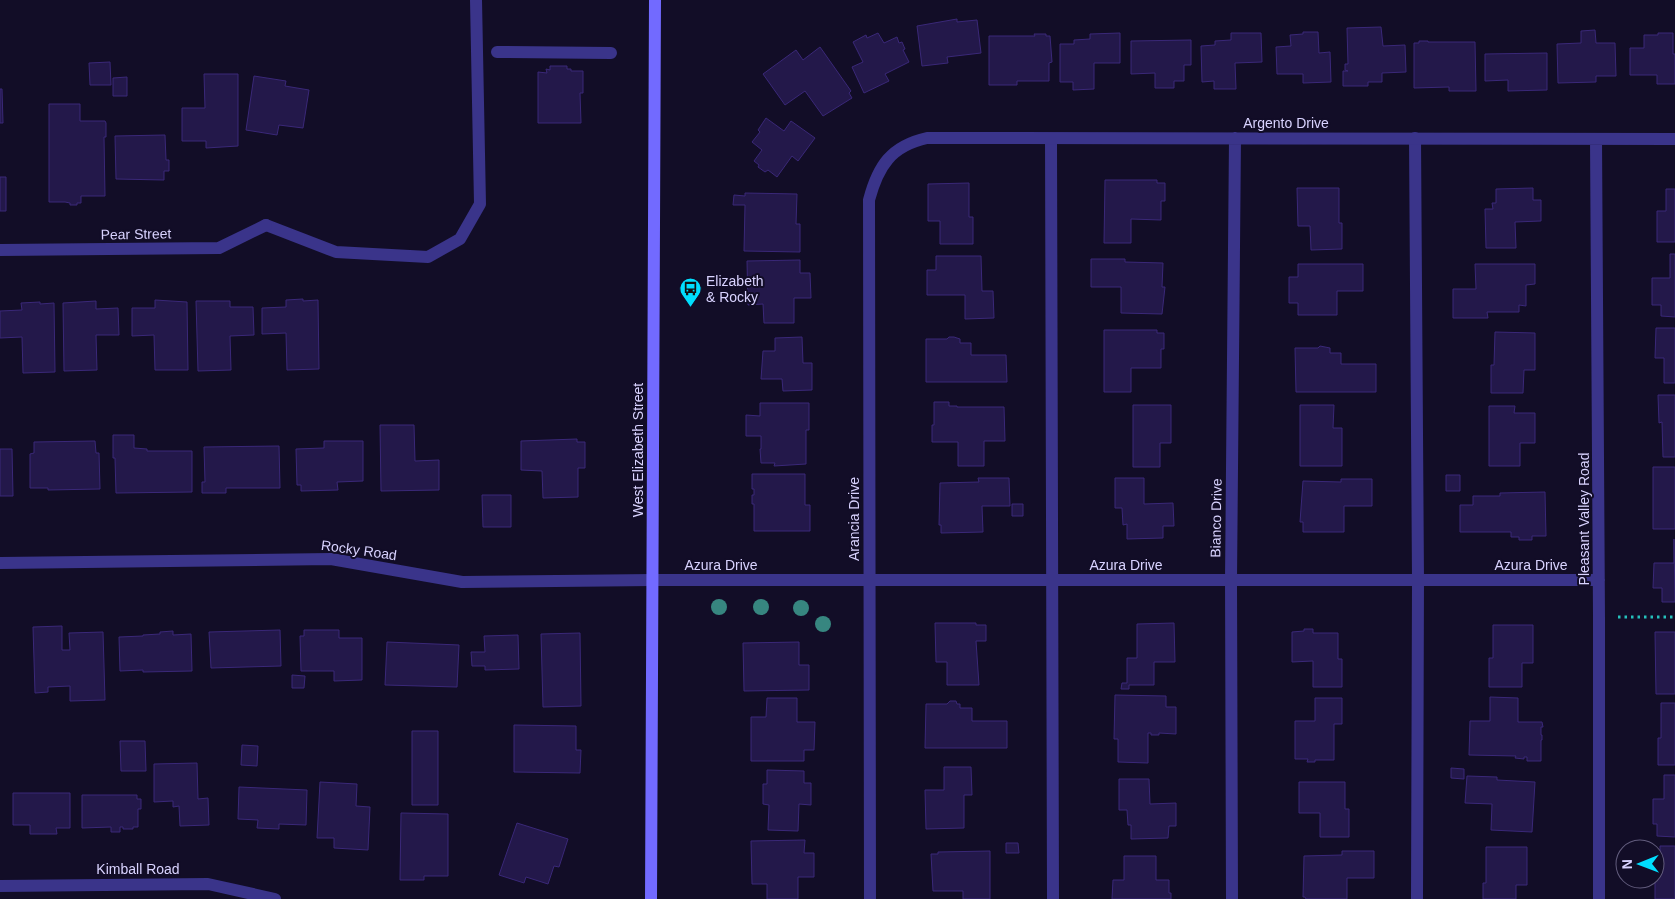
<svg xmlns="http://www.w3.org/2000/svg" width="1675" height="899" font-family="Arial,sans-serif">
	<rect width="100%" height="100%" fill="#120d27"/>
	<path fill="#23184a" stroke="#3a2878" d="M957,19V22L977,20L981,53L947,57L948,63L922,66L917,26Z
		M1381,27L1383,46L1405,45L1406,72L1382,73V82H1368V86H1343V71H1348L1345,70V64H1348L1347,28Z
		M1595,30L1596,43H1615L1616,76H1596V82L1558,83L1557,44L1581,43V31Z
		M1303,32H1318L1319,53L1330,52L1331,82L1303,83V74H1277L1276,47L1291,46L1290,35L1303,34Z
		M878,33L884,43L897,37L899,43L902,42L905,49L903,50L909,62L885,74L889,81L864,93L852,67L863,62L853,42L866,35L867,38Z
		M1120,33V63H1094V89L1073,90V82H1060V44H1074V40L1090,39V34Z
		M1231,33H1261L1262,62L1235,63L1236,89H1214V81L1202,82L1201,46L1215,45V41L1231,40Z
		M1658,33H1673V54H1675V84H1657V75H1630V48H1644V35H1658Z
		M1034,34H1046V36H1050L1052,62L1049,63V81H1017V85H989V36H1035Z
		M1191,40V65H1184V81H1174V88H1155V73L1131,74V41Z
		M1419,41H1428V42H1475L1476,91H1449V87L1414,88V43H1419Z
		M820,47L851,91L849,93L852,98L823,116L805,91L785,105L763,74L796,50L803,60Z
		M1547,53V90L1508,91V80L1485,81V54Z
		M110,62L111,85H90L89,63Z
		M550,66H567V69H571V71H583V93H580L581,123H538V72L547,73L546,69L550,70Z
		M204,74H238V146L206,148V141H182V108H205Z
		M254,76L286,81L285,86L309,90L303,128L279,125L277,135L246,130Z
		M127,77V96H113V78Z
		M0,89H2L3,123H0Z
		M49,104H80V121H105L106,123V137H104L105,196H81V203H77V205H70V203L65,202H49Z
		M766,118L784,131L791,121L815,138L798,161L792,156L777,177L768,170L765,172L758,167L759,165L754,161L762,150L752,142L760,132L758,130Z
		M165,135L166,160H169V171H164V180L116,179L115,136Z
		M0,177H6V211H0Z
		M1105,180H1157V183H1165V201H1161V220L1131,219V243H1104Z
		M969,183V217H973V244H940V221H928V184Z
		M1297,188H1339V223H1342V249L1311,250L1310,226H1298Z
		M1533,188V200H1541V221L1515,222L1516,248H1486L1485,209H1493L1492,203H1496V189Z
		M1666,189H1675V242H1657V211H1666Z
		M745,193L797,194L796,224H800V252L744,251L745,205H733L734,195L745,196Z
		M1670,254H1675V317L1661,316V305H1652V278H1670Z
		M936,256H981L982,291H993L994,318L965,319V295H927V270H936Z
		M1091,259H1125V262L1163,263L1162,287H1165L1162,314L1121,313V287H1091Z
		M800,260V273H810L811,298H794V323H764L763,304L748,305L747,261Z
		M1298,264H1363V291H1337V315H1298V303H1289V277H1298Z
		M1475,264H1535V284L1526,285V306L1519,305V312H1487L1488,318H1453V289H1476Z
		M303,299V301L318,300L319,369L287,370L286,333L262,334V308L286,307V300Z
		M155,300L187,302L188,370H155L154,335L132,336V308H155Z
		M96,301V309L118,308L119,335H96L97,370L64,371L63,303Z
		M196,301H230V307H253L254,335L230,336L231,370L198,371Z
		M40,302V304L54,303L55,372L23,373L22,337L0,338V311L22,310L21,303Z
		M1656,328H1675V383H1664V358H1655Z
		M1104,330H1157V333H1164V349H1161V368H1131V392H1104Z
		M1495,332L1535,333V370H1524L1523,393H1491V365H1494Z
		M802,337L803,363H812V390L783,391L782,379H761L763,351H775V338Z
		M949,337H954L960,339V343H971V355H1006L1007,382H926V339H947Z
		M1320,346L1330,348V353H1341V364H1376V392H1296L1295,348H1318Z
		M1658,395H1675V457H1663L1662,422L1659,423Z
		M934,402H949V406H957V407H1004L1005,441H984V466H958V442H932V425H934Z
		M760,403H809V430H806V464L774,466L775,463H761L760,449H761V436H746V415L760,416Z
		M1133,405H1171V443H1160V467H1133Z
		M1300,405H1334L1333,428H1342V466H1300Z
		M1489,406H1515L1514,413H1535V443H1520V466H1489Z
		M380,425H414L415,461L439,460V490L381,491Z
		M113,435H134V448L147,449V451H192V492L116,493L115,458H113Z
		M577,439V442H585V468H578V497L543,498L542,471L521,470V441Z
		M95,441L96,453H99L100,489L48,490V488H30V454L34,453V442Z
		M324,441H363V481L337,482L338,490L301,491V485H297L296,449L324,448Z
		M279,446L280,488H226V493H202V482H205L204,447Z
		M0,449H12L13,496H0Z
		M1653,467H1675V529H1653Z
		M752,474H805V505H810V531H754V504H752V495H754V489H752Z
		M1446,475H1460V491H1446Z
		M978,478H1009L1010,506H982L983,532L941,533V525H939L940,483L979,482Z
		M1115,478H1144V504L1173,503L1174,526H1163V538L1127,539V524L1123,525L1122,508H1115Z
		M1341,479H1372V506H1344V532H1303V522H1300L1303,481L1341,482Z
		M1545,492L1546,536H1532V540H1519V537H1511V532H1460V505H1473V496H1500V493Z
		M482,495H511V527H483Z
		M1012,504H1023V516H1012Z
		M1674,539L1675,602H1662V588H1653L1654,563H1674Z
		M935,623H976V625H986V641H976L979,685H947V662H936Z
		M1174,623L1175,662H1154V685H1129V689H1121L1122,683H1127V658H1137V624Z
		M1493,625H1533V663H1522V687H1489V658H1493Z
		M62,626V650H70L69,633L103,632L105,700L70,701V686L48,687V692L35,693L33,627Z
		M1304,629H1313V633H1338V659H1342V687H1313V661L1292,662V632L1304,631Z
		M280,630L281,666L211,668L209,632Z
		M304,630H339V638H362V680L334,681V671H301L300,636H304Z
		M173,631V635L191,634L192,671L143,672V670L120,671L119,637L143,636V635L160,634V632Z
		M1655,632H1675V694H1656Z
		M580,633L581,706L543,707L541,634Z
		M518,635L519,669L485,670V666H472L471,652H485L484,636Z
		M387,642L459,645L457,687L385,685Z
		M799,642V665H809V690L744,691L743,643Z
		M292,675L305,676L304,688H292Z
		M1115,695L1166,696V707H1176V734L1159,733V735H1151V733H1148V763L1118,762V739H1114Z
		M1490,697L1518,698V722H1542L1543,727H1541V735H1542V740H1541V761H1527V757H1524V759L1515,758L1516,756L1469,755L1470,721H1490Z
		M767,698H797V722H815L814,750H804V761H751V717H766Z
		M1315,698H1342V724H1334V760H1315V762H1307L1308,759H1295V721H1315Z
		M950,701H956L957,704H960V708H972V721H1007V748H925L926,704H947Z
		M1661,703H1675V765H1658V738H1661Z
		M514,725L576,726V750H581L580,773L514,772Z
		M412,731H438V805H412Z
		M120,741H145L146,771H121Z
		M242,745L258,746L257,766L241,765Z
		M197,763L198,799L208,798L209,825L180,826L179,806L173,807V801L154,802V764Z
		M944,767H971L972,795H964V828L926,829L925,790H944Z
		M1451,768L1464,769V779L1451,778Z
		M767,770L804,771V783H811V805L799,804L798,831L768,830L769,805L763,804V784H767Z
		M1664,775H1675V837L1657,836V824H1653V799H1664Z
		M1467,776L1497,777V780L1535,782L1532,832L1491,830L1492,804L1465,803Z
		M1119,779H1149L1150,804L1176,803V826H1169L1168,838L1131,839V825H1128L1127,810H1119Z
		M320,782L357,784L356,806L370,807L368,850L334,848V838H317Z
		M1299,782H1345V809H1349V837H1320V813H1299Z
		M239,787L307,790L306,825L279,824V829L257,828L258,820L238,819Z
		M13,793H70V828H56L57,834H30V825H13Z
		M82,795H137V799H141V809H138V827H133V829H123V827H120V832H111V827L82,828Z
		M401,813L448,814V876H424V880H400Z
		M517,823L568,839L559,867L554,866L548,884L526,877L524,883L499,875Z
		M805,840L804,853H814V877H798V899H767V884H752L751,841Z
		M1006,843H1018L1019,853H1006Z
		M1660,846H1675V899H1655V864H1660Z
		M1486,847H1527V885H1516V899H1483V883H1486Z
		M990,851V899H963V891H933L931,854H938V852Z
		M1342,851H1374V878H1347V899H1306L1305,897H1303L1304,856L1342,855Z
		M1124,856H1156V880H1169V893H1171V899H1112L1113,880H1124Z"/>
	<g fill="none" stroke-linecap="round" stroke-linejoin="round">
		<path stroke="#25c1bc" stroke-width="3" stroke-dasharray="2.5 4" stroke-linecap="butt" d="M1618,617H1675"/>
		<path stroke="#3a348a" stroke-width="12" d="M497,52L611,53
			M1415,138L1418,580L1417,899
			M1051,139L1053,899
			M266,225L336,252L428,257L460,239L480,204L476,0"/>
		<path stroke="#3a348a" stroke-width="12" d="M1596,139L1599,617V899
			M0,250L219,248L266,225
			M0,563L331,559L462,582L653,580H1599
			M0,886L208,884L275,899
			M870,899L869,200C878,166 891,146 927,138L1675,139
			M1232,899L1231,580L1235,138"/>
		<path stroke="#726aff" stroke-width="12" d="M651,899L655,0"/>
	</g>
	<g fill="#378680">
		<circle cx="719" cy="607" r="8"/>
		<circle cx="761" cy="607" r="8"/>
		<circle cx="801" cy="608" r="8"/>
		<circle cx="823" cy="624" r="8"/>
	</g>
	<defs>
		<symbol id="bus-pin" viewBox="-11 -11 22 30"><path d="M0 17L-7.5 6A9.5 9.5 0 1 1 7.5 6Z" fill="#00defe" stroke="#120d27"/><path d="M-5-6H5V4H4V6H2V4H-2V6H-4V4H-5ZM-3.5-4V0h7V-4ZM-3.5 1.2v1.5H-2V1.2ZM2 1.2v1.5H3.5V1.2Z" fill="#111"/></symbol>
	</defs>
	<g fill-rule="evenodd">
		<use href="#bus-pin" x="678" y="276" width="25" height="34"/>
	</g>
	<g text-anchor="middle" stroke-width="4" stroke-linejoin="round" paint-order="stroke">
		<g font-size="14" fill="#d9d3ff" stroke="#120d27">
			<text x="1286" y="128">Argento Drive</text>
			<text transform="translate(136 234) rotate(-1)" y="5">Pear Street</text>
			<text transform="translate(638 450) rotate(-90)" y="5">West Elizabeth Street</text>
			<text transform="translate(1216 518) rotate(-89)" y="5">Bianco Drive</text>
			<text transform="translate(854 519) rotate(-90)" y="5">Arancia Drive</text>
			<text transform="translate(1584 519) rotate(-90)" y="5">Pleasant Valley Road</text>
			<text transform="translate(359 550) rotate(8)" y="5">Rocky Road</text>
			<text x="721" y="570">Azura Drive</text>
			<text x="1126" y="570">Azura Drive</text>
			<text x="1531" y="570">Azura Drive</text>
			<text x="138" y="874">Kimball Road</text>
		</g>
		<g font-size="14" fill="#d9d3ff" stroke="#120d27" text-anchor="start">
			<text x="706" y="286">Elizabeth<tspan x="706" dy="16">&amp; Rocky</tspan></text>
		</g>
	</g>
	<g transform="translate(1640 864) rotate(269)"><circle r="24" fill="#120d27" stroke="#625c7d"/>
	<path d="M0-4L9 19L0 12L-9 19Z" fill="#00defe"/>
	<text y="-8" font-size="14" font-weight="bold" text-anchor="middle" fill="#d9d3ff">N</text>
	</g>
</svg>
